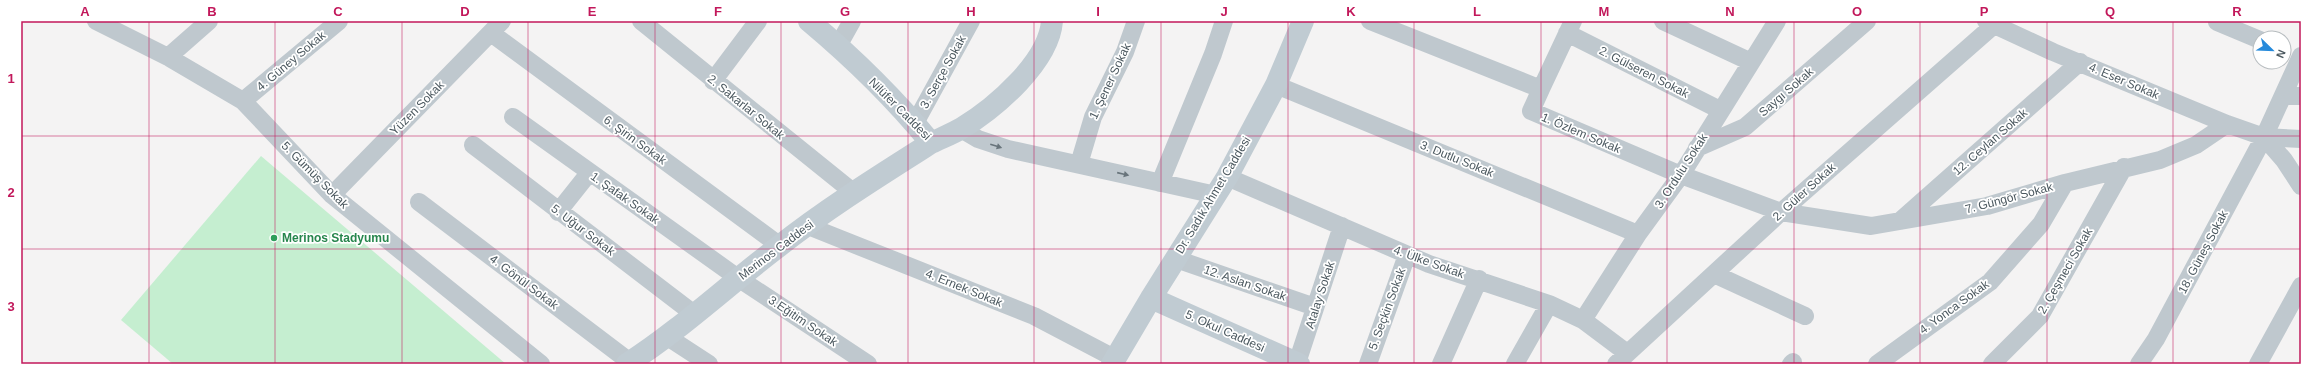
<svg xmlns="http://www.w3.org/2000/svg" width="2322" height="385" font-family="Helvetica,sans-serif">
	<rect width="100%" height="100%" fill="#f4f3f3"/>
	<path fill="#c5eed0" d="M261,156L506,364H173L121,320Z"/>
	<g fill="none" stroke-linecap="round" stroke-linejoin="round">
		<path stroke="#bfc8ce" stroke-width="18" d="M96,21L168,57L243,101L332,195L541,364
			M641,21L853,192
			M1370,21L1541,89L1531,111L1681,175L1781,212L1871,226L1987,206L2065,183L2160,160L2196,145L2227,124
			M1663,21L1751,62
			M1986,21L2053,52L2227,124L2264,137L2301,139
			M2217,22L2260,40
			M491,33L779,245
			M1567,33L1720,110
			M838,46L852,21
			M168,57L209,21
			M713,81L758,21
			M1276,85L1638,234
			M1541,89L1573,21
			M2283,96H2301
			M243,101L339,21
			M513,117L738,278L868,364
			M915,123L971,21
			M961,129L978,139L1008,149L1216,195
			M2264,137L2284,160L2301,186
			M473,145L694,314
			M1697,148L1745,127L1867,21
			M1079,164L1093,117L1125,52L1136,21
			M1227,177L1429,264L1549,304L1583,320L1627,353
			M1160,183L1213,54L1224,21
			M332,195L502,21
			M419,202L630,362
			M558,212L589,173
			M1900,221L2080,62
			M808,226L1034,316L1116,359
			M1176,259L1315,307
			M1714,274L1805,316
			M1583,320L1638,234L1681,175L1777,21
			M666,336L709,364
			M1297,363L1342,226
			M1368,364L1407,255
			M1441,364L1479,279
			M1515,364L1549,304
			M1616,364L1781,212L1994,25
			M1791,364L1793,362
			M1877,364L1990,282L2041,224L2065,183
			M1992,364L2040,316L2124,167
			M2139,364L2156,339L2264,137L2301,56
			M2258,364L2301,286"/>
		<path stroke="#c0cbd2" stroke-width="22" d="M809,21C852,57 895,99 931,143C941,138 952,134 962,128C995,108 1049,62 1052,21
			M1151,298L1299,364
			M627,364C680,330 728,285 778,247C826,209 879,176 931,143
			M1112,364L1151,298L1227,177L1276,85L1303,21"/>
	</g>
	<defs><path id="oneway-solid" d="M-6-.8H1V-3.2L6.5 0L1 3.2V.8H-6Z"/></defs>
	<g fill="#68747b">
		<use href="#oneway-solid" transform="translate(996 146) rotate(17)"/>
		<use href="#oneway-solid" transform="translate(1123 174) rotate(13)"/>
	</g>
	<path fill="none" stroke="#c2185b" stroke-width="1" stroke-opacity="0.55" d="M149,21V364M275,21V364M402,21V364M528,21V364M655,21V364M781,21V364M908,21V364M1034,21V364M1161,21V364M1288,21V364M1414,21V364M1541,21V364M1667,21V364M1794,21V364M1920,21V364M2047,21V364M2173,21V364M21,136H2301M21,249H2301"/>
	<circle fill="#2e9e5b" stroke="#fff" stroke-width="1.5" cx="274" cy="238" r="4"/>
	<g text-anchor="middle" stroke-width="3.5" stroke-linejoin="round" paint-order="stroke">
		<g font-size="12" fill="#4b585f" stroke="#fff">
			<text transform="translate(291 61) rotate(-40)" y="4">4. Güney Sokak</text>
			<text transform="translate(943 72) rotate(-61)" y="4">3. Serçe Sokak</text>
			<text transform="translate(1644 72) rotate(27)" y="4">2. Gülseren Sokak</text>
			<text transform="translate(1110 81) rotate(-65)" y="4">1. Şener Sokak</text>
			<text transform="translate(2124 81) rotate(23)" y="4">4. Eser Sokak</text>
			<text transform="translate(1786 92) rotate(-41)" y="4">Saygı Sokak</text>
			<text transform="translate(746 107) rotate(39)" y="4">2. Sakarlar Sokak</text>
			<text transform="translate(417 108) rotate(-45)" y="4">Yüzen Sokak</text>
			<text transform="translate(900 109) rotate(45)" y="4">Nilüfer Caddesi</text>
			<text transform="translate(1581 133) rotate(23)" y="4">1. Özlem Sokak</text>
			<text transform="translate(635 140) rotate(36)" y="4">6. Şirin Sokak</text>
			<text transform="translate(1990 142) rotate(-41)" y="4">12. Ceylan Sokak</text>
			<text transform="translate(1457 159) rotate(22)" y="4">3. Dutlu Sokak</text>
			<text transform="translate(1681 171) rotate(-57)" y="4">3. Ordulu Sokak</text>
			<text transform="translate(315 175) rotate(45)" y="4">5. Gümüş Sokak</text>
			<text transform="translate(1804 192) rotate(-42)" y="4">2. Güler Sokak</text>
			<text transform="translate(1213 195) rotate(-59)" y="4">Dr. Sadık Ahmet Caddesi</text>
			<text transform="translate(625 198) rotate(35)" y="4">1. Şafak Sokak</text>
			<text transform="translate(2009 198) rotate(-15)" y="4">7. Güngör Sokak</text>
			<text transform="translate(583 230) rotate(37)" y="4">5. Uğur Sokak</text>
			<text transform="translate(776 250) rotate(-37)" y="4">Merinos Caddesi</text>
			<text transform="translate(2203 252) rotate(-62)" y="4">18. Güneş Sokak</text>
			<text transform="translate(1429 262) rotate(20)" y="4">4. Ülke Sokak</text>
			<text transform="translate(2065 271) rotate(-60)" y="4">2. Çeşmeci Sokak</text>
			<text transform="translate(524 282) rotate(37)" y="4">4. Gönül Sokak</text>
			<text transform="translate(1245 283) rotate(19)" y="4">12. Aslan Sokak</text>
			<text transform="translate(964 288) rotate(22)" y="4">4. Ernek Sokak</text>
			<text transform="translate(1320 295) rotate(-72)" y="4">Atalay Sokak</text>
			<text transform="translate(1954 307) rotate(-36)" y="4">4. Yonca Sokak</text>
			<text transform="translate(1387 309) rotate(-70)" y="4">5. Seçkin Sokak</text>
			<text transform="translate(803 321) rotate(34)" y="4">3.Eğitim Sokak</text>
			<text transform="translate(1225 331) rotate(24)" y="4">5. Okul Caddesi</text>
		</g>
		<g font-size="12" font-weight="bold" fill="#27864d" stroke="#fff" text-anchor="start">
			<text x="282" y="242">Merinos Stadyumu</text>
		</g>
	</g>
	<rect width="2322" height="385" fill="none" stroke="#ffffff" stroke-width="44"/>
	<g transform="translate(2272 50) rotate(113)"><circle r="19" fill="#ffffff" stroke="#b7bcbf"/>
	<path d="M0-3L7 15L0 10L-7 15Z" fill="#268adb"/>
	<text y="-6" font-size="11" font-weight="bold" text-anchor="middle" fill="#4b585f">N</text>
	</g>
	<rect x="22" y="22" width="2278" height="341" fill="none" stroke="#c2185b" stroke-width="1.5"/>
	<g font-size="13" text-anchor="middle" font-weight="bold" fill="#c2185b">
		<text x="85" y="16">A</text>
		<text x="212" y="16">B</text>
		<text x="338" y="16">C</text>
		<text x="465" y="16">D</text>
		<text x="592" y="16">E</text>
		<text x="718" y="16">F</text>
		<text x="845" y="16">G</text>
		<text x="971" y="16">H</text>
		<text x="1098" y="16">I</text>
		<text x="1224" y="16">J</text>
		<text x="1351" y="16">K</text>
		<text x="1477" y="16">L</text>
		<text x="1604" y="16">M</text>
		<text x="1730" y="16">N</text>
		<text x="1857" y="16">O</text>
		<text x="1984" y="16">P</text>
		<text x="2110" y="16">Q</text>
		<text x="2237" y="16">R</text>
		<text x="11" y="83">1</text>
		<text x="11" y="197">2</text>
		<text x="11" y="311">3</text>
	</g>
</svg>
